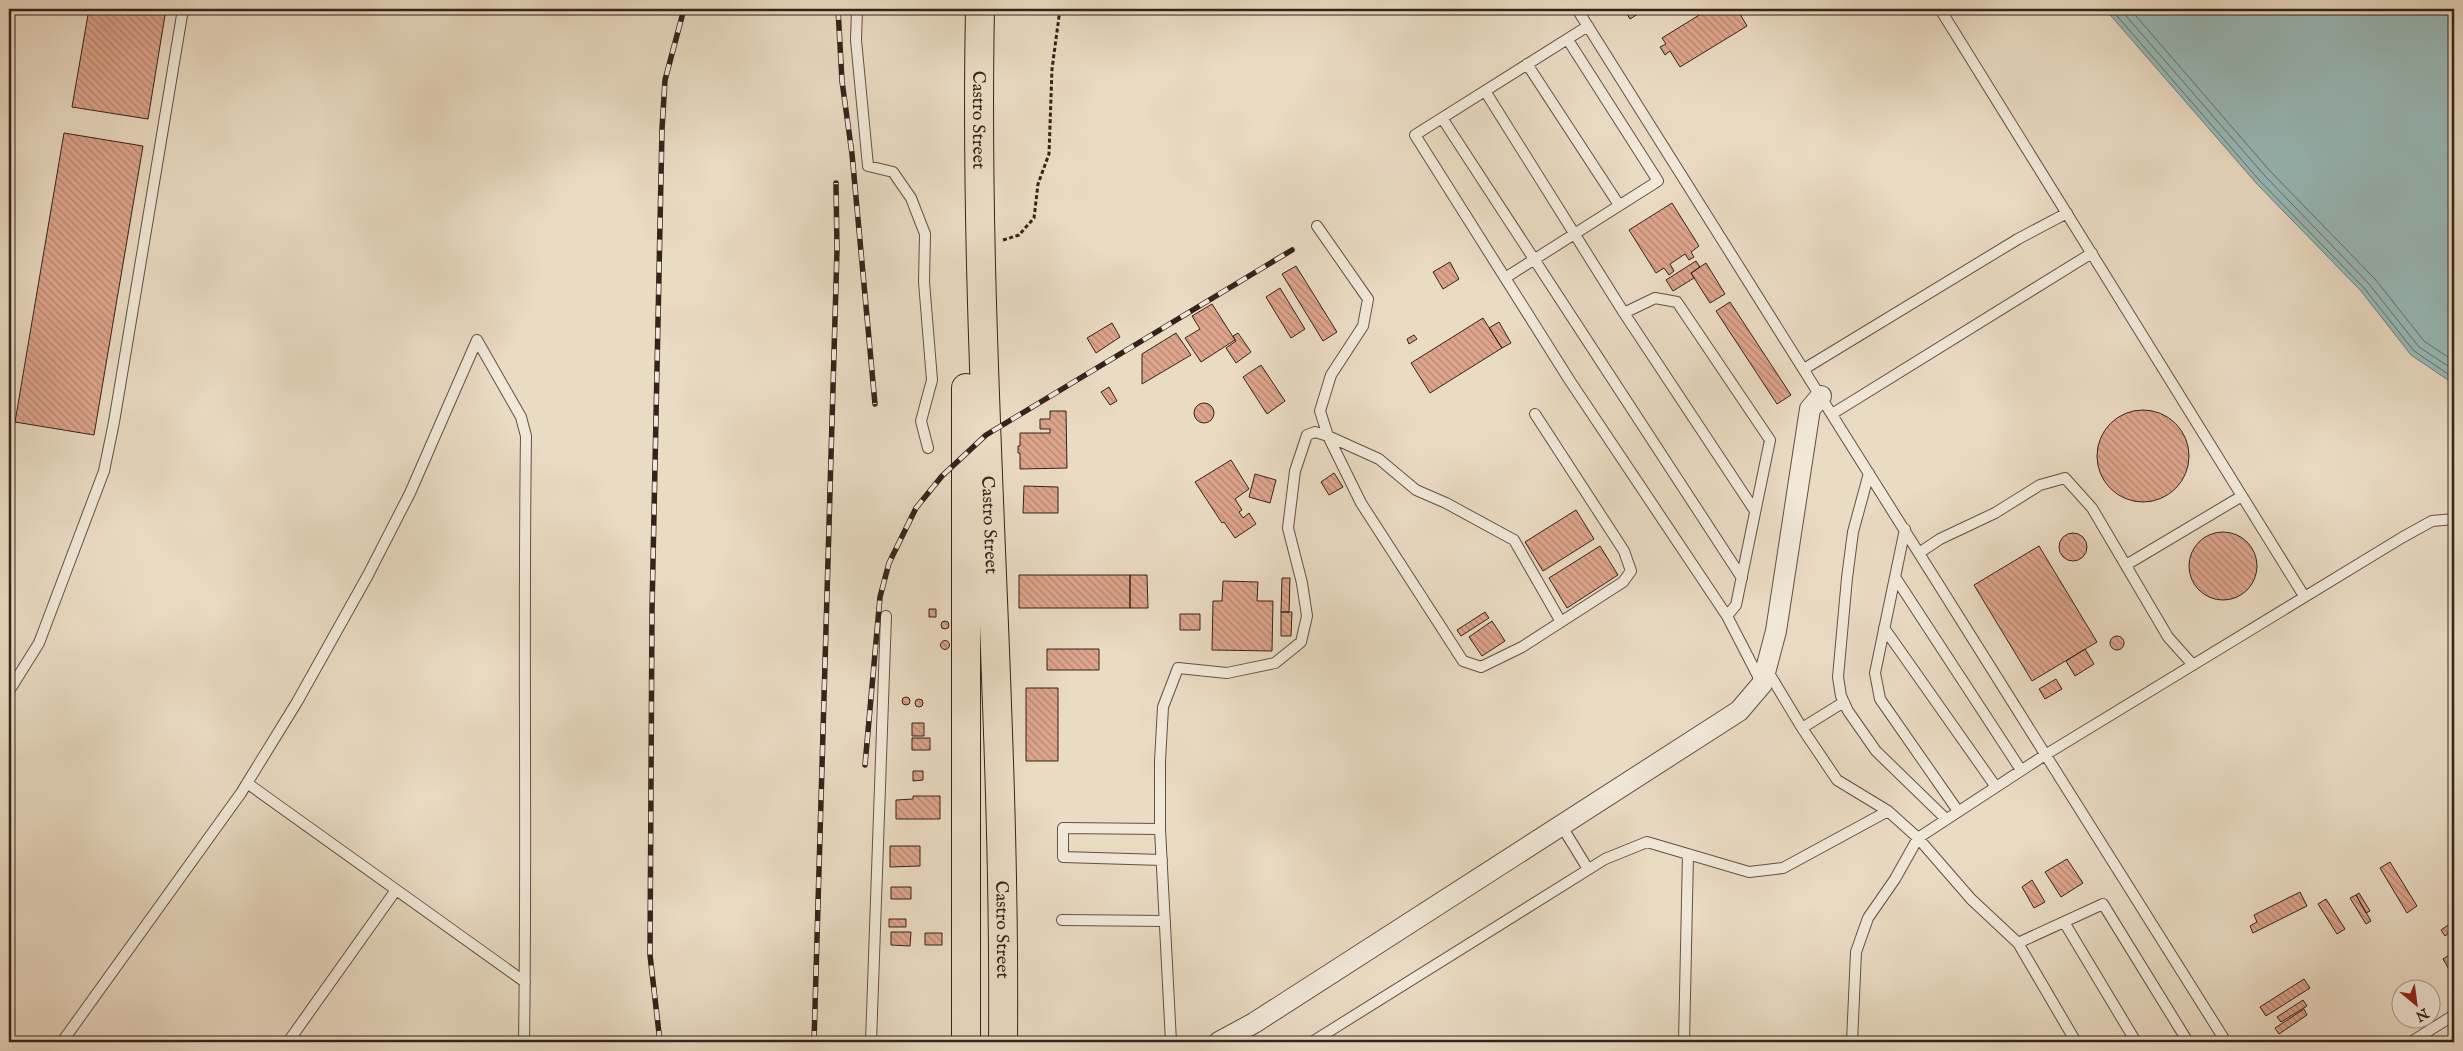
<svg xmlns="http://www.w3.org/2000/svg" width="2463" height="1051" font-family="'IM FELL English',serif">
	<defs>
		<pattern id="building-back-hatch" width="6" height="6" patternUnits="userSpaceOnUse" patternTransform="scale(1.25)"><rect width="6" height="6" fill="#dea58c"/><path d="M-1 5l2 2M0 0l6 6M5-1l2 2" fill="none" stroke="#b58672"/></pattern>
	</defs>
	<rect width="100%" height="100%" fill="#eadbc3"/>
	<filter id="stains"><feTurbulence type="fractalNoise" baseFrequency=".004" numOctaves="4"/><feColorMatrix values="0 0 0 0 .2 0 0 0 0 .09 0 0 0 0 .02 0 0 0 .5 -.17"/></filter>
	<radialGradient id="worn" r=".72"><stop offset=".6" stop-color="#630" stop-opacity="0"/><stop offset="1" stop-color="#630" stop-opacity=".3"/></radialGradient>
	<path fill="#98bab9" stroke="#707e7a" d="M2105,9H2454V384L2411,355L2361,291L2257,184Z"/>
	<g fill="none" stroke-linecap="round" stroke-linejoin="round">
		<path stroke="#666e6a" stroke-width="1" d="M2111,9L2260,181L2364,288L2414,351L2454,378
			M2120,9L2265,176L2369,284L2419,347L2454,370
			M2130,9L2270,171L2375,279L2424,341L2454,361"/>
	</g>
	<path fill="url(#building-back-hatch)" stroke="#35231b" d="M89,9H166L148,119L72,107Z
		M1624,9H1646L1630,19Z
		M1709,9H1737L1747,26L1680,67L1670,51L1665,55L1660,47L1666,44L1662,38Z
		M64,133L143,146L94,435L15,422Z
		M1672,203L1699,246L1691,252L1694,257L1689,260L1685,254L1670,264L1674,271L1669,275L1664,268L1656,273L1629,230Z
		M1696,261L1700,267L1691,273L1694,278L1673,291L1666,280Z
		M1450,262L1459,279L1443,289L1433,272Z
		M1706,263L1725,294L1710,303L1691,273Z
		M1296,266L1337,332L1323,341L1282,274Z
		M1280,288L1305,329L1291,338L1266,297Z
		M1730,302L1791,395L1777,404L1716,311Z
		M1212,304L1235,340L1201,362L1185,338L1200,329L1192,316Z
		M1483,318L1502,348L1430,393L1411,363Z
		M1499,322L1511,343L1502,348L1489,328Z
		M1112,323L1120,337L1096,353L1087,338Z
		M1176,333L1191,355L1142,384V354Z
		M1238,333L1251,352L1236,363L1226,348L1236,341L1233,336Z
		M1414,335L1417,339L1409,344L1407,339Z
		M1261,365L1285,401L1267,414L1243,377Z
		M1109,387L1117,401L1110,405L1101,392Z
		M1194 413a10 10 0 1 1 20 0a10 10 0 1 1-20 0Z
		M2097 456a46 46 0 1 1 92 0a46 46 0 1 1-92 0Z
		M1050,411H1066L1067,468L1020,469V453H1018V446H1020V433H1050V429H1040V419H1050Z
		M1231,460L1249,489L1235,499L1242,510L1239,512L1243,518L1249,513L1256,524L1235,538L1224,522L1222,523L1195,482Z
		M1334,473L1343,487L1329,495L1321,482Z
		M1255,474L1276,480L1270,503L1249,497Z
		M1024,486L1058,487V513H1023Z
		M1576,510L1594,539L1543,571L1525,542Z
		M2189 566a34 34 0 1 1 68 0a34 34 0 1 1-68 0Z
		M2059 547a14 14 0 1 1 28 0a14 14 0 1 1-28 0Z
		M1600,546L1618,575L1567,608L1549,578Z
		M2039,546L2097,642L2032,681L1974,585Z
		M1019,575H1130V608H1019Z
		M1130,575H1147L1148,608H1130Z
		M1282,578H1290L1289,612H1281Z
		M1223,581L1258,582L1257,601H1273L1272,651L1212,650L1213,601H1222Z
		M929,609H936V617H929Z
		M1281,612H1292L1291,636H1281Z
		M1485,612L1489,618L1461,636L1457,630Z
		M1180,614H1200V630H1180Z
		M1492,621L1505,641L1482,656L1469,637Z
		M941 625a4 4 0 1 1 8 0a4 4 0 1 1-8 0Z
		M2110 643a7 7 0 1 1 14 0a7 7 0 1 1-14 0Z
		M940.5 645a4.5 4.5 0 1 1 9 0a4.5 4.5 0 1 1-9 0Z
		M1047,649H1099V670H1047Z
		M2085,649L2094,664L2075,676L2066,661Z
		M2056,679L2062,689L2045,699L2039,689Z
		M1026,688H1058V761H1026Z
		M902 701a4 4 0 1 1 8 0a4 4 0 1 1-8 0Z
		M915 703a4 4 0 1 1 8 0a4 4 0 1 1-8 0Z
		M912,723H924V736H912Z
		M912,738H930V750H912Z
		M913,771H923V780L913,781Z
		M913,796H940V819H896V800L913,799Z
		M890,846H920V866L890,867Z
		M2067,859L2083,883L2061,897L2045,872Z
		M2390,862L2417,906L2407,913L2380,868Z
		M2032,880L2045,902L2034,908L2022,887Z
		M891,887H911V899H891Z
		M2300,892L2307,906L2253,933L2250,926L2257,922L2254,915Z
		M2359,893L2370,911L2366,913L2356,895Z
		M2356,895L2371,921L2366,924L2350,898Z
		M2326,899L2345,929L2337,934L2318,904Z
		M889,919H906V927H889Z
		M2454,921V929L2445,936L2441,930Z
		M891,932H911L910,946L891,945Z
		M925,933H942V945H925Z
		M2454,952V978L2443,959Z
		M2304,979L2310,988L2266,1016L2260,1007Z
		M2303,1000L2307,1006L2281,1022L2277,1017Z
		M2304,1009L2307,1015L2279,1034L2275,1028Z"/>
	<g fill="none" stroke-linecap="round" stroke-linejoin="round">
		<defs>
			<path id="lane" d="M857,9L856,40L868,166L893,172L911,198L925,234L924,282L932,380L921,421L928,448
				M1577,9L2226,1042
				M1940,9L2304,596
				M1527,64L1619,205
				M1485,91L1624,313L1655,298L1677,302L1770,440L1736,605L1727,616L1570,381L1415,135L1588,26
				M1442,118L1742,578
				M1317,226L1368,299L1363,326L1331,375L1320,411L1328,436L1379,459L1416,490L1446,503L1514,540L1561,622
				M1505,278L1658,181L1568,40
				M1624,313L1755,511
				M477,340L521,417L526,436C523,638 527,840 524,1042
				M1804,369L2018,239L2067,213
				M1832,414L2092,253
				M1869,473L1853,532L1847,578L1838,677L1841,696L1848,711L1876,751L1946,819
				M1905,529L1875,673L1880,699L1958,811
				M1919,553L1940,539L1995,513L2040,485L2065,478L2092,508L2168,637L2193,665
				M2126,565L2242,496
				M1895,577L2021,770
				M1727,616L1761,682
				M1884,628L1996,787
				M1767,670L1802,728L1844,702
				M9,691L39,643L104,471L114,422L183,9
				M1802,728L1837,780L1888,811
				M247,783L525,982
				M1561,825L1588,869
				M1160,829V761L1163,707L1178,668L1227,673L1275,663L1301,642L1307,616L1302,583L1288,528L1295,471L1307,435L1315,432L1328,436L1361,503L1463,661L1481,667L1522,647L1623,582L1631,571L1624,551L1535,414
				M1162,860L1063,857V828L1160,829C1164,900 1167,971 1171,1042
				M1062,920L1165,921
				M2064,922L2136,1042
				M2018,943L2076,1042
				M62,1042L241,793L297,702L368,575L410,493L477,340
				M288,1042L396,890
				M871,1042L886,616
				M1312,1042L1605,859L1647,842L1749,872L1783,868L1888,811L1918,838L2045,755L2403,537L2432,521L2454,519
				M1684,1042L1688,854
				M1852,1042L1856,952L1868,918L1895,879L1918,838L1971,899L2018,943L2103,904L2188,1042
				M2411,1042L2454,1015"/>
			<path id="street" d="M1219,1042L1254,1023L1739,711L1762,684L1776,631L1810,409L1821,396"/>
			<g id="primary">
				<path id="s1" d="M980,9C973,353 1006,698 1003,1042"/>
				<path d="M966,388V1042"/>
			</g>
		</defs>
		<use href="#lane" stroke="#625145" stroke-width="12"/>
		<use href="#street" stroke="#625145" stroke-width="22"/>
		<use href="#primary" stroke="#35231b" stroke-width="30"/>
		<path stroke="#35231b" stroke-width="3" stroke-dasharray="4 2.5" stroke-linecap="butt" d="M1003,240L1019,235L1034,218L1038,184L1049,154L1052,69L1060,9"/>
		<use href="#lane" stroke="#f1e8d8" stroke-width="10"/>
		<use href="#street" stroke="#f1e8d8" stroke-width="20"/>
		<use href="#primary" stroke="#eadbc3" stroke-width="28"/>
		<defs>
			<path id="rail" d="M838,9L842,81L852,154L875,404
				M865,765L880,597L889,563L916,508L942,476L986,435L1292,250
				M660,1042L650,955L652,610L662,129L665,80L684,9
				M814,1042L837,250L836,183"/>
		</defs>
		<use href="#rail" stroke="#35231b" stroke-width="5.5"/>
		<use href="#rail" stroke="#f1e8d8" stroke-width="4" stroke-dasharray="11" stroke-linecap="butt"/>
	</g>
	<g text-anchor="middle" stroke-width="4" stroke-linejoin="round" paint-order="stroke">
		<g font-size="18" fill="#35231b" stroke="#f1e8d8">
			<text dy="6" stroke="none"><textPath href="#s1" startOffset="111">Castro Street</textPath></text>
			<text dy="6" stroke="none"><textPath href="#s1" startOffset="516">Castro Street</textPath></text>
			<text dy="6" stroke="none"><textPath href="#s1" startOffset="921">Castro Street</textPath></text>
		</g>
	</g>
	<rect width="2463" height="1051" fill="none" stroke="#eadbc3" stroke-width="30"/>
	<rect x="10" y="10" width="2443" height="1031" fill="none" stroke="#35231b" stroke-width="2.5"/>
	<rect x="15" y="15" width="2433" height="1021" fill="none" stroke="#35231b"/>
	<g transform="translate(2416 1004) rotate(151)"><circle r="24" fill="#f1e8d8" stroke="#a6998c"/>
	<path d="M0-4L9 19L0 12L-9 19Z" fill="#8f2418"/>
	<text y="-8" font-size="14" font-weight="bold" text-anchor="middle" fill="#35231b">N</text>
	</g>
	<rect width="100%" height="100%" filter="url(#stains)"/>
	<rect width="100%" height="100%" fill="url(#worn)"/>
</svg>
